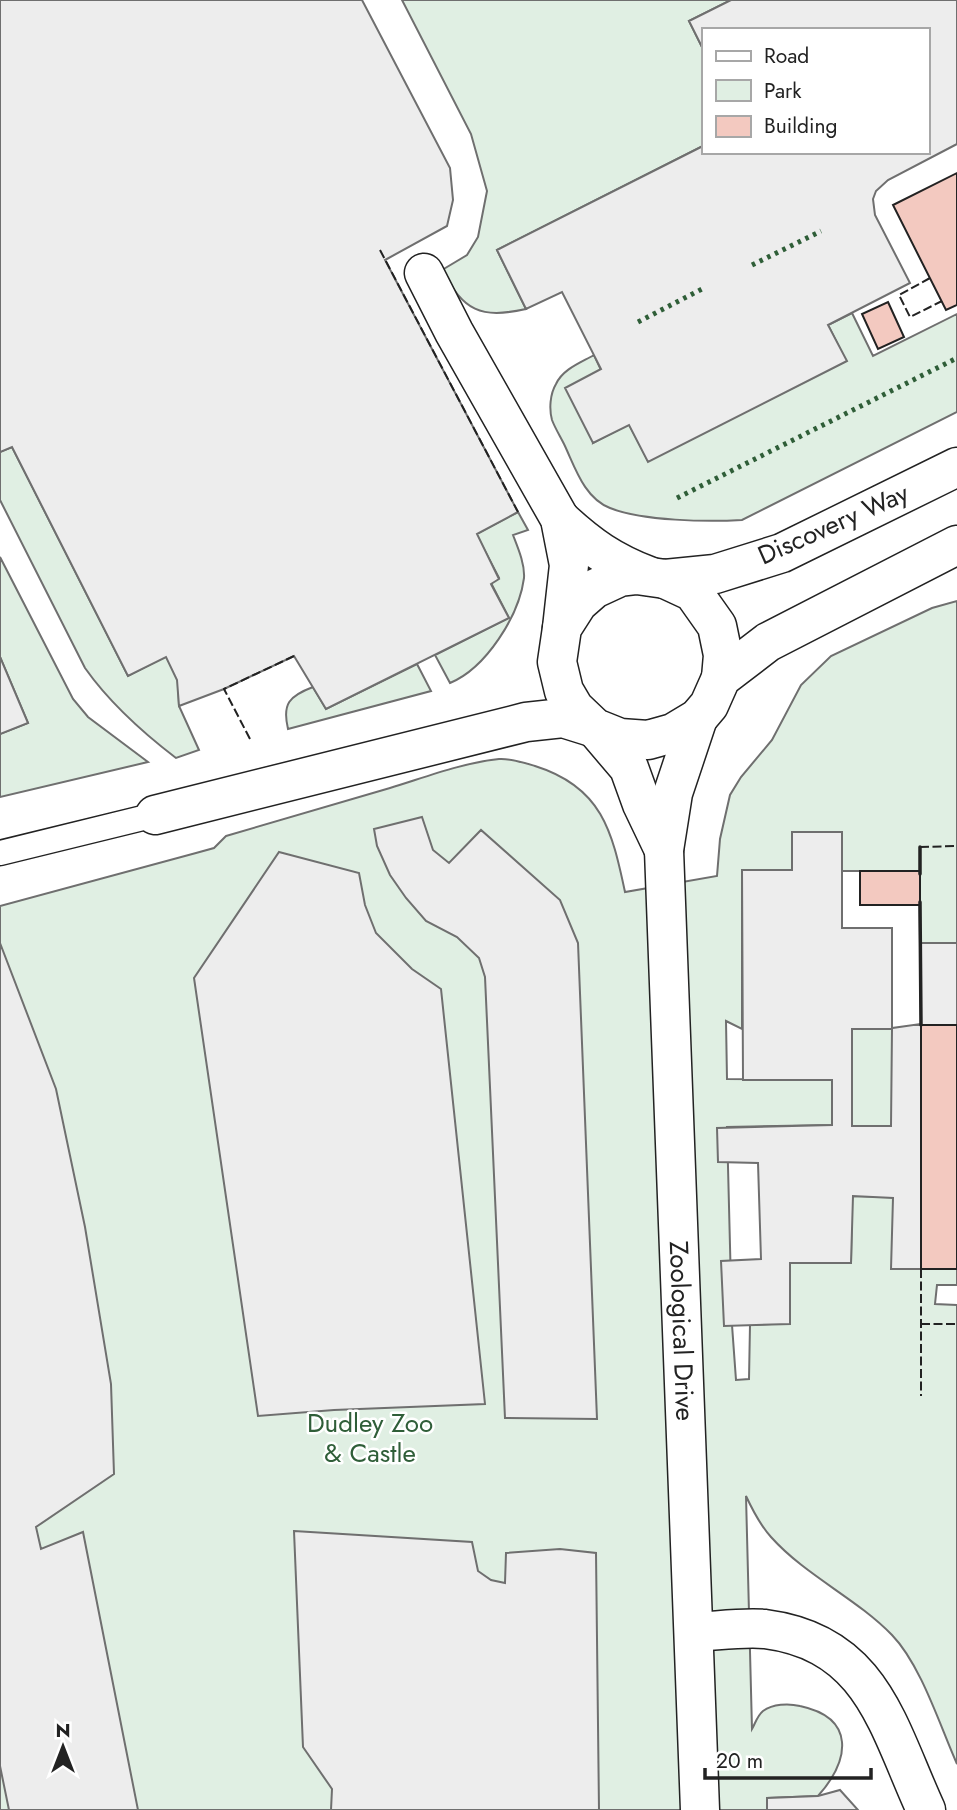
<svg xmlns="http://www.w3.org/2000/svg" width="957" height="1810" font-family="Jost,sans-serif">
	<rect width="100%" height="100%" fill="#fff"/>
	<path fill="#e0efe3" stroke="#6f6f6f" stroke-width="2" d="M402,0H731L689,21L703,49V146L497,250L526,309C480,319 464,311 442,270L467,255L478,237L487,191L471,134Z
		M852,313L873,356L957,314V412L742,520C707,522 643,521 610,508C584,498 575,467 564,444C560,436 555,428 552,420C549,409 550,394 556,384C563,369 580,363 594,355L601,370L593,443L629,424L648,461L846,361L828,325Z
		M12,447L128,676L166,656L178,680L179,706L199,750L176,758C142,732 109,702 85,668L0,500V452Z
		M518,512L528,530L513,535C518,548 525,564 524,578C519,616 486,668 450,683L435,655L509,618L491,583L499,578L476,534Z
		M0,557L73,699L88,717L148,762L0,797V734L28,723L0,657Z
		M957,601V943H920L919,871H842V832H792V870H742V1029L726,1021L727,1079L832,1080V1125L727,1127L732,1325L736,1380L749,1379L750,1325L790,1323V1263H851L852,1196L893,1197L957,1269V1285H937L935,1304L957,1305V1764C940,1726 921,1665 892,1635C856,1598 806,1576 771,1537C760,1525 753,1511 746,1496L752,1729C755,1724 757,1716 763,1711C773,1704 788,1703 800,1706C856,1718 850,1760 818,1796L768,1798L767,1810H0V906L196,853L214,848L226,836C281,820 336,804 390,788C426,777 462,763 499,759C510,758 525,763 535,766C602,787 612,831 625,892L717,876L720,839L730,795L741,777L772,740L801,685L831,656L932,608Z
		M417,664L431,691L288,729C282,704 289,696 313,687L326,709Z
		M852,1029H892V1126H852Z"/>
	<path fill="#ededed" stroke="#6f6f6f" stroke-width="2" fill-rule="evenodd" d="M0,0H362L450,168L453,200L447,226L385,260L518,512L477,534L499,579L491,584L509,618L326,709L294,656L224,689L179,706L177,680L166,657L128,676L12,447L0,452Z
		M731,0H957V144L888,180L876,191L873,199L875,215L910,283L828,325L847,361L648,462L629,425L593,443L565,388L601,369L562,292L526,309L497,250L703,146V152H927V30H703V49L689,21Z
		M0,657L28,723L0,734Z
		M422,817L433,850L449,863L481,830L560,900L578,943L597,1419L505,1418L485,977L479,958L457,937L426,921L406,898L390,875L377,846L374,829Z
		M792,832H842V928H892V1028L921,1024L920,943H957V1025H921V1269H891L893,1198L853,1196L851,1263H790V1324L724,1326L721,1261L761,1259L758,1163L718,1162L717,1128L832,1125V1080H743L742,870H792ZM852,1029H892L891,1126H852Z
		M279,852L359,873L365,905L376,933L412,969L441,989L485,1404L334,1410L258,1416L194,978Z
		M0,943L56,1089L85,1227L111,1384L114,1474L36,1527L41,1549L83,1532L138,1810H9L0,1766Z
		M294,1531L472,1542L478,1571L491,1580L505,1583L506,1553L560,1549L596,1553L599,1810H331L332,1789L303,1747Z
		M840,1790L858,1810H767V1798L818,1796Z"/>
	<path fill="#f3c9c0" stroke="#222" stroke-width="2" d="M957,173V305L946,310L893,205Z
		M888,302L904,337L878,349L862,314Z
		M860,871H920V905H860Z
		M921,1025H957V1269H921Z"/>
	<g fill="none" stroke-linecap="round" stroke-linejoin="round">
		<defs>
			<path id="service" d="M0,853L155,815"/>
			<g id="minor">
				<path d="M424,273L454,332L560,519L569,565L562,628"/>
				<path d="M957,467L782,553L715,574L665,579L637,575L620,577L594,589L578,603L562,628L557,662L564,691L574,708L595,728L620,738L648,740L673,733L698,718L709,705L721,678L768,642L957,545"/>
				<path d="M560,519C589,546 612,562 649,576"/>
				<path d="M665,579L693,592L717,626L723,655L721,678"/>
				<path id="s1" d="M698,718L673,793L664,850L700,1810"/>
				<path d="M595,728L629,768L642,804L664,850"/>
				<path d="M155,815L526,722L563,718L595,728"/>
				<path d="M695,1632C717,1631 742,1627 765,1629C872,1643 887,1725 926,1810"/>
			</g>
		</defs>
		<use href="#service" stroke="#222" stroke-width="27"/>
		<use href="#minor" stroke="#222" stroke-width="41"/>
		<use href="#service" stroke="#fff" stroke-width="24"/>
		<use href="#minor" stroke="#fff" stroke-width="38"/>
		<path stroke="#2f5e38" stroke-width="5" stroke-dasharray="3.5 5" stroke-linecap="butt" d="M752,265L821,231
			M638,322L704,288
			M677,498L957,358"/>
		<path stroke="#222" stroke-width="2" stroke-dasharray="9 3.5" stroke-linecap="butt" d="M380,250L518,512
			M930,278L899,295L910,317L942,301
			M250,739L224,689L294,656
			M920,847L957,846
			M921,1269V1396
			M921,1324H957"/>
		<path stroke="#222" stroke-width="3.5" d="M920,847V874
			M920,902L921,1025"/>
	</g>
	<g text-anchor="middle" stroke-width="5" stroke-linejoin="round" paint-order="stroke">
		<g font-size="26" fill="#222" stroke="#fff">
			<text transform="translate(833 524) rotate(-24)" y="9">Discovery Way</text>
			<text dy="9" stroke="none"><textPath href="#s1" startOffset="618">Zoological Drive</textPath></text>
		</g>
		<g font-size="26" fill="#2f5e38" stroke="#fff">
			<text x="370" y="1432">Dudley Zoo<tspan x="370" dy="30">&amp; Castle</tspan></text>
		</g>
	</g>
	<rect x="702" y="28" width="228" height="126" fill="#ffffff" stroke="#a7a7a7" stroke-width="2"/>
	<rect x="716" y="51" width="35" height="10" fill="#ffffff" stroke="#a7a7a7" stroke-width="2"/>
	<text x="764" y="63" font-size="21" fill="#222222">Road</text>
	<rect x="716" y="80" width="35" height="21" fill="#e0efe3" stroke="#a7a7a7" stroke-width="2"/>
	<text x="764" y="98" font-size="21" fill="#222222">Park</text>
	<rect x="716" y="116" width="35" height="21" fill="#f3c9c0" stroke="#a7a7a7" stroke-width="2"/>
	<text x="764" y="133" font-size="21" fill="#222222">Building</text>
	<g transform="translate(63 1747)" stroke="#ffffff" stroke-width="5" paint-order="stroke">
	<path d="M0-5L12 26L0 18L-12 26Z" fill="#222222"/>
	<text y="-10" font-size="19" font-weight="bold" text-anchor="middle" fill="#222222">N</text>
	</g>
	<path d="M705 1768v10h166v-10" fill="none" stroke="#222222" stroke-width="3.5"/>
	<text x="716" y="1768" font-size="21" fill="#222222" stroke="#ffffff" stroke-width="5" paint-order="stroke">20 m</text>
</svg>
